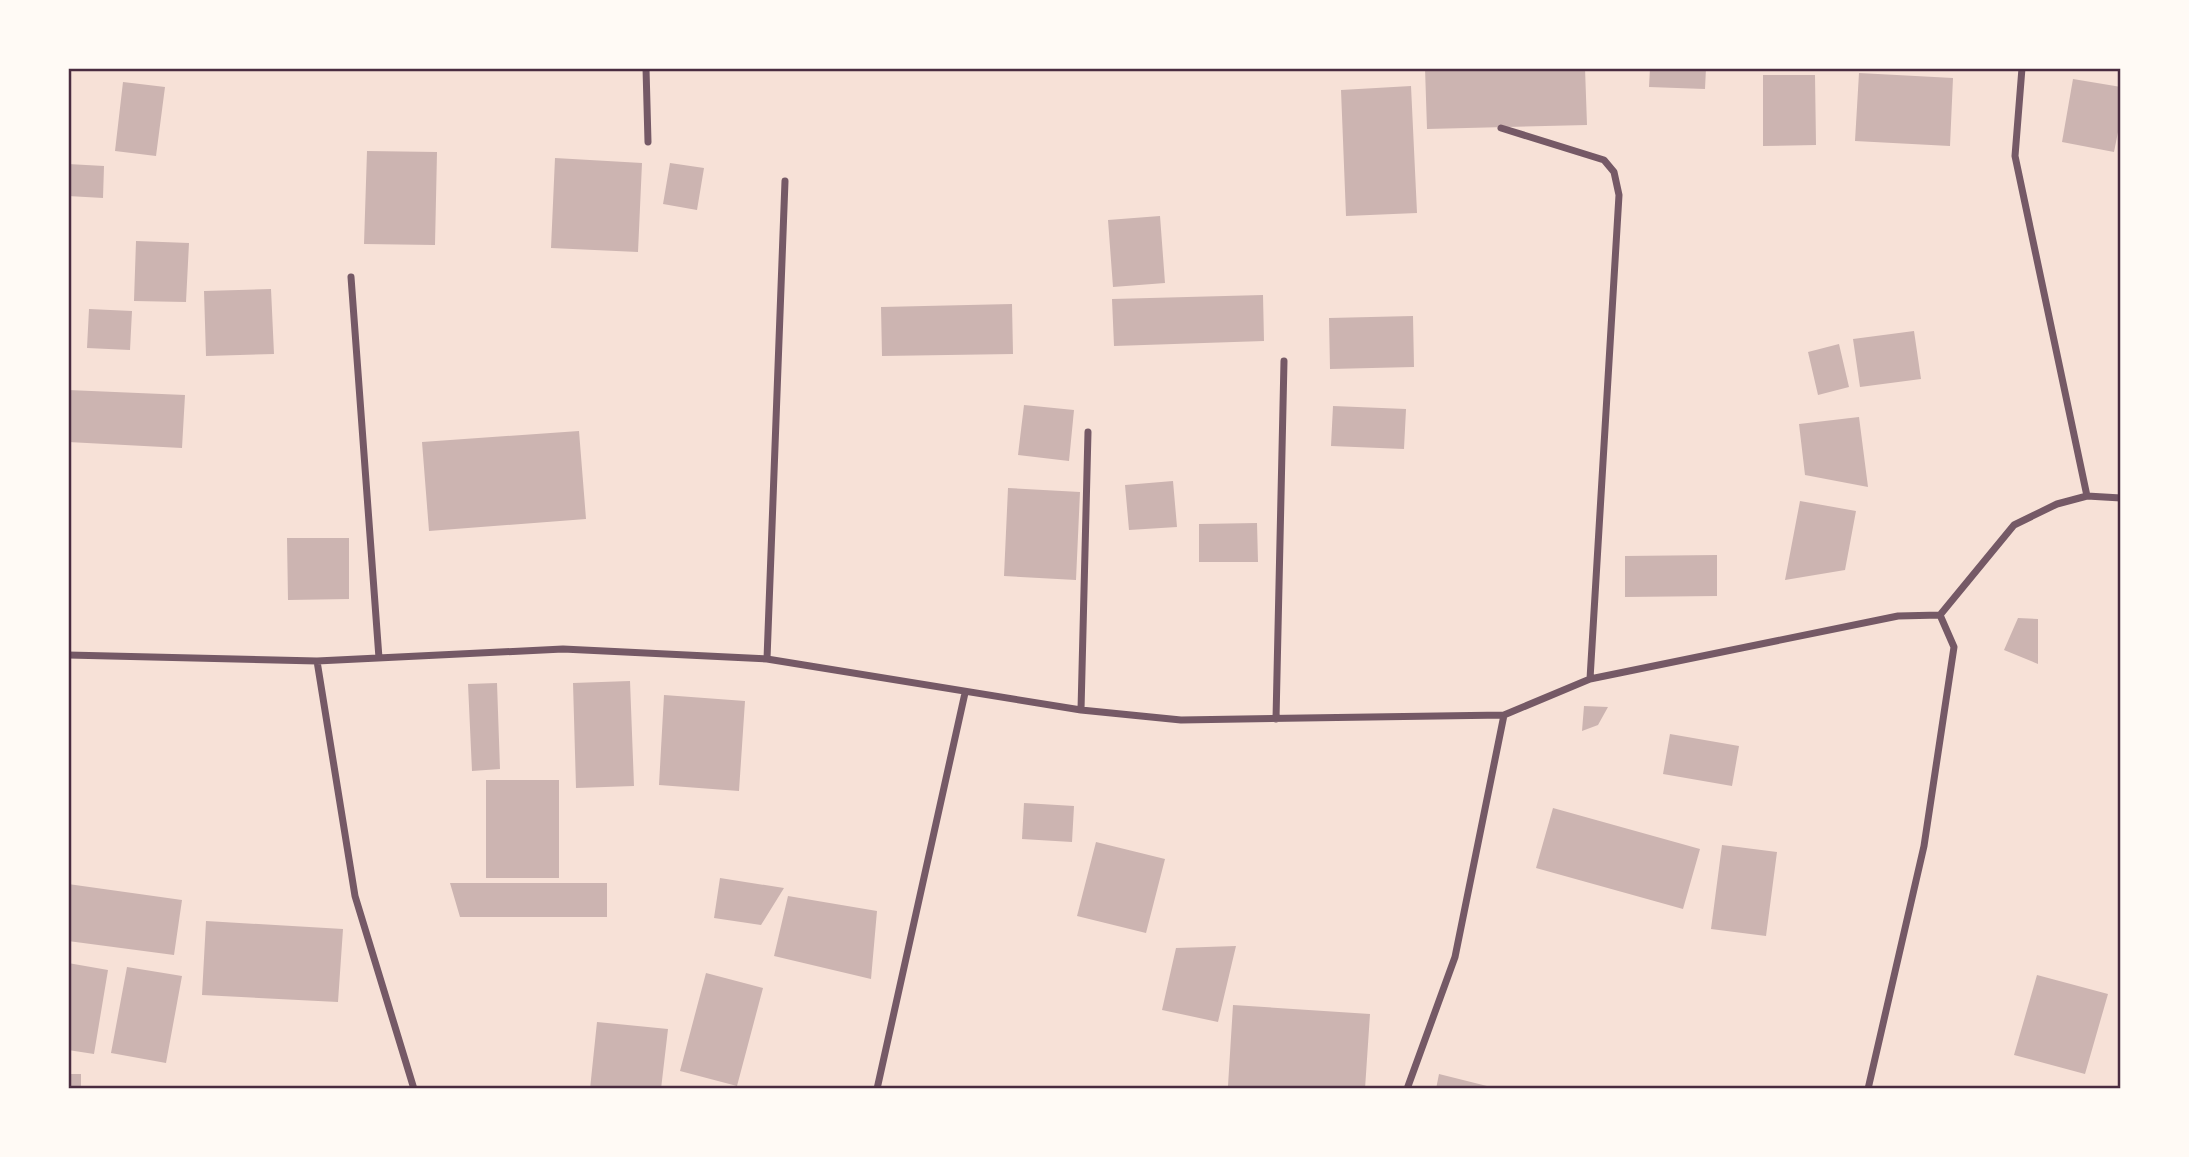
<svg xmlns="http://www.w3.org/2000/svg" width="2189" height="1157" font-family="'Work Sans',sans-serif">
	<rect width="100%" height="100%" fill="#f7e1d7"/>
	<path fill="#ccb4b1" d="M1425,68H1585L1587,125L1427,129Z
		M1650,68H1706L1705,89L1649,87Z
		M1859,73L1953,78L1950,146L1855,141Z
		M1763,75H1815L1816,145L1763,146Z
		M2073,79L2121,87V117L2114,152L2062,142Z
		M123,82L165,87L156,156L115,151Z
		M1411,86L1417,213L1346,216L1341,90Z
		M367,151L437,152L435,245L364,244Z
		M555,158L642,163L638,252L551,248Z
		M670,163L704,168L697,210L663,204Z
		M68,164L104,166L103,198L68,196Z
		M1160,216L1165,283L1113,287L1108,220Z
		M136,241L189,243L186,302L134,301Z
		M271,289L274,354L206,356L204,291Z
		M1263,295L1264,341L1114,346L1112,299Z
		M1012,304L1013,354L882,356L881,307Z
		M89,309L132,311L130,350L87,348Z
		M1413,316L1414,367L1330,369L1329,318Z
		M1914,331L1921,379L1860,387L1853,339Z
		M1839,344L1849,387L1818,395L1808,352Z
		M68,390L185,395L182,448L68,442Z
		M1024,405L1074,410L1069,461L1018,455Z
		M1333,406L1406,409L1404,449L1331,446Z
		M1859,417L1868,487L1805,475L1799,424Z
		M579,431L586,519L429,531L422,442Z
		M1173,481L1177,527L1129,530L1125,485Z
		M1008,488L1080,492L1076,580L1004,576Z
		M1800,501L1856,511L1845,570L1785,580Z
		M1257,523L1258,562H1199V524Z
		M287,538H349V599L288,600Z
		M1717,555V596L1625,597V556Z
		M2018,618L2038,619V664L2004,650Z
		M630,681L634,786L576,788L573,683Z
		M497,683L500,769L472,771L468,684Z
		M664,695L745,701L739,791L659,785Z
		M1584,706L1608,707L1598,725L1582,731Z
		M1670,734L1739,746L1732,786L1663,774Z
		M486,780H559V878H486Z
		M1024,803L1074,806L1072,842L1022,839Z
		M1553,808L1700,849L1683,909L1536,868Z
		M1096,842L1165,859L1146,933L1077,916Z
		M1722,845L1777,852L1766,936L1711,929Z
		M720,878L784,888L761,925L714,918Z
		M450,883H607V917H460Z
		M68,884L182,900L174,955L68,941Z
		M788,896L877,911L871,979L774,956Z
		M206,921L343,929L338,1002L202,995Z
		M1236,946L1218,1022L1162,1010L1176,948Z
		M68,963L108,970L94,1054L68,1050Z
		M127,967L182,976L166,1063L111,1053Z
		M706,973L763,988L737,1086L680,1071Z
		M2037,975L2108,994L2085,1074L2014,1055Z
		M1233,1005L1370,1014L1365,1089L1228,1086Z
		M597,1022L668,1029L661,1089H590Z
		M68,1074H81V1089H68Z
		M1439,1074L1495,1088V1089H1436Z"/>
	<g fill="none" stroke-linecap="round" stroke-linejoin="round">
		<path stroke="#755966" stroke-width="7" d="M646,68L648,142
			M2022,68L2015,156L2087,496
			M1501,128L1604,160L1614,172L1619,195L1590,679
			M351,277L379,658
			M68,655L317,661L563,649L767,659L1081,710L1181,720L1504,715L1590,679L1898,616L1940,615L2014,525L2057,504L2087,496L2121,498
			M767,659L785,181
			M317,661L355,896L414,1089
			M1081,710L1088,432
			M1276,719L1284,361
			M877,1089L965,693
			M1407,1089L1455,957L1504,715
			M1868,1089L1924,846L1954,647L1940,615"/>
	</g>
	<rect width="2189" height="1157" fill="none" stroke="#fffaf5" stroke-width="140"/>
	<rect x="70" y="70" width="2049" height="1017" fill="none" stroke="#4a2c40" stroke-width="2.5"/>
</svg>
